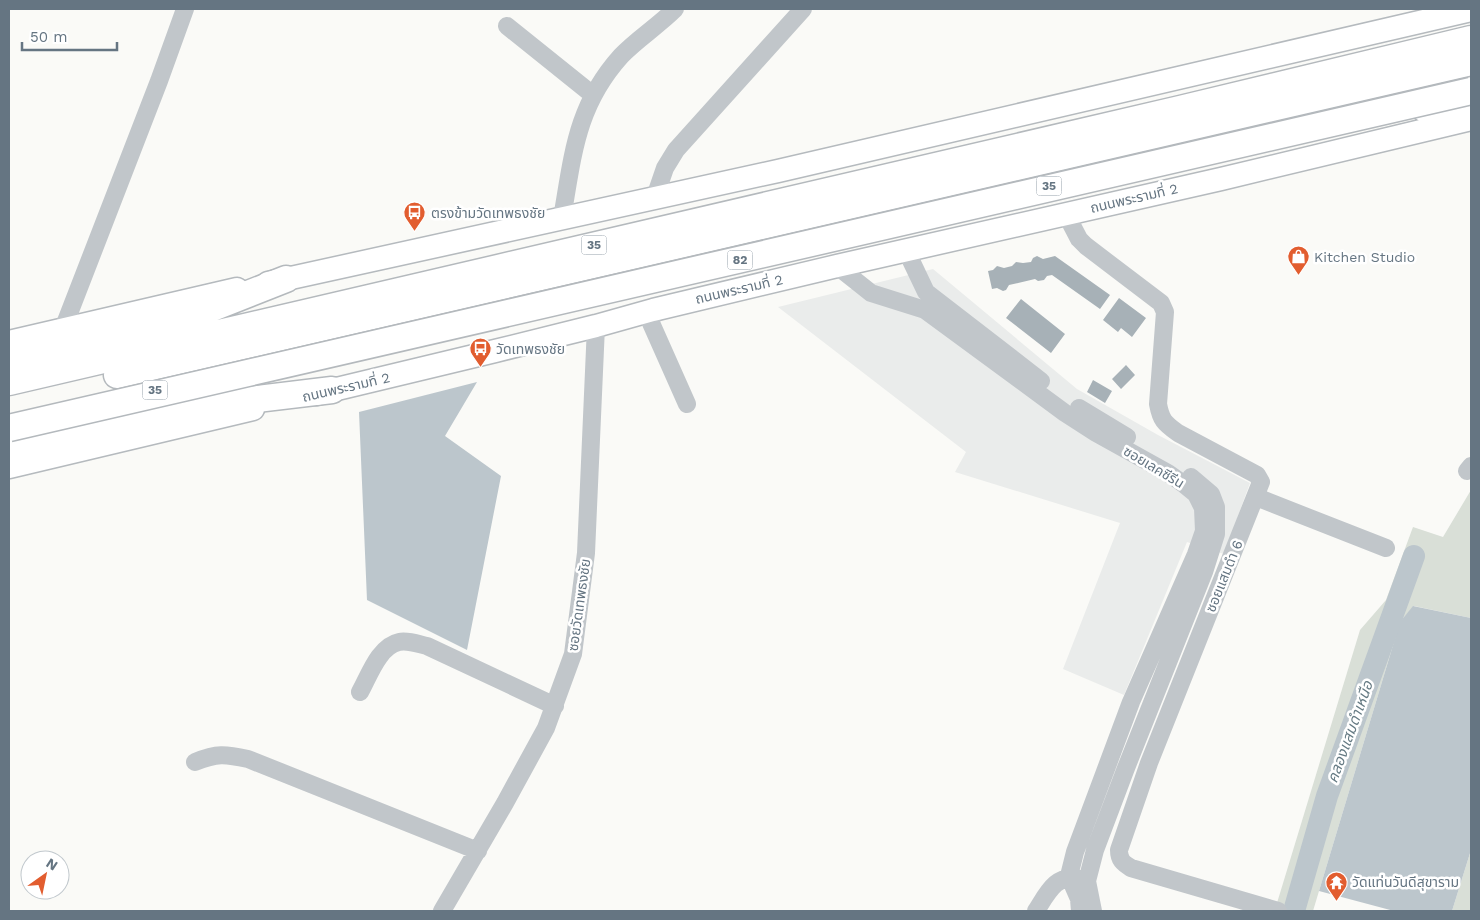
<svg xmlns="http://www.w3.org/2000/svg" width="1480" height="920" font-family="'Work Sans','Noto Sans Thai',sans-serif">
	<rect width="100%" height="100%" fill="#fafaf7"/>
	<path fill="#eaeceb" d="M933,269L1077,389L1158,435L1250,483L1224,554L1187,542L1124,695L1063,669L1120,523L955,472L966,452L778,307Z"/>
	<path fill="#d9dfd7" d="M1471,490V618L1414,606L1400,622L1313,911H1299L1277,903L1360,630L1386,600L1413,527L1443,537Z
		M1471,850V911H1452Z"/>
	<path fill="#bcc6cc" d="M477,382L445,436L501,476L467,650L367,600L359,412Z
		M1413,606L1471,618V850L1452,911H1394L1319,891L1400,622Z"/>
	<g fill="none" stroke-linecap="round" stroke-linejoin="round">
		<path stroke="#bcc6cc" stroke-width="22" d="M1294,911L1327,796L1414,556"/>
	</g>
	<path fill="#a7b1b7" d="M1037,256L1043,259L1055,256L1110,295L1100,309L1052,275L1047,276L1044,280L1038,281L1035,279L1009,285L1006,290L1003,291L997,288L992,289L988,271L993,270L997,266L1004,268L1012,266L1016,262L1023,263L1031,262L1033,258Z
		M1119,298L1146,318L1132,337L1121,328L1118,332L1103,320Z
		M1021,299L1065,334L1051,353L1006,318Z
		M1126,365L1135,375L1121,389L1112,379Z
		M1093,380L1112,391L1105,403L1087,392Z"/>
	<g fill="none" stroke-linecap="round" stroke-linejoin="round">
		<defs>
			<path id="major" d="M268,283L778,171L1471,10
				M9,342L237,289
				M316,394L495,351L596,326L653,310L837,266L1221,179L1471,119
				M9,467L253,409"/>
			<path id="highway" d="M1425,109L1471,106
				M9,361L172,324L286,279
				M117,375L1471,62
				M9,382L1180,109L1471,39
				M9,450L191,407L332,390"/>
		</defs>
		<use href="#major" stroke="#b5babe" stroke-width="25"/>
		<use href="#highway" stroke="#b4b9bd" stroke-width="29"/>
		<path stroke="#c1c6ca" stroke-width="18" d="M507,26L593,95
			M655,197L665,168L676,150L803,9
			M1066,214L1079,239L1086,246L1161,303L1165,312L1158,404C1161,420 1164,423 1178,433L1257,475L1261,482L1149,763L1119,850C1119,860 1123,863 1131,868L1278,911
			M562,218C573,155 576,106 621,56C636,40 658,26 675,9
			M906,250L926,292L1041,381
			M837,266L871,293L925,310L1065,413L1096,433L1168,473L1185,485L1196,494L1203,508L1204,531L1196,554L1131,702L1075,852L1069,876L1079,899L1080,911
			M653,310L651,323L687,404
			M63,329L159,81L185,9
			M1079,408L1127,437
			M1467,471L1471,466
			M1256,497L1386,548
			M360,692C369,676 379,646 399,642C408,640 418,644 427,646L555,706
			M195,762C217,753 225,754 248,759L478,851
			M442,911L505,803L546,728L573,654L586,553L596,326
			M1036,911C1047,894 1056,873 1079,879
			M1093,911L1087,881L1095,850L1126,768L1204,572L1216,534V507L1211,494L1191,477"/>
		<use href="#major" stroke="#fff" stroke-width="22"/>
		<use href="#highway" stroke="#fff" stroke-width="26"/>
		<defs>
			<path id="highway-bridge" d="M9,428L1471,91"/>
		</defs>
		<use href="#highway-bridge" stroke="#b4b9bd" stroke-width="29" stroke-linecap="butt"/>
		<use href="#highway-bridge" stroke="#fff" stroke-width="26"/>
	</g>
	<defs>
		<symbol id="bus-pin" viewBox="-11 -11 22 30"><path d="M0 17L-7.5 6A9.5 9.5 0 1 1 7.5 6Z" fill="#e25d2f" stroke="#fff"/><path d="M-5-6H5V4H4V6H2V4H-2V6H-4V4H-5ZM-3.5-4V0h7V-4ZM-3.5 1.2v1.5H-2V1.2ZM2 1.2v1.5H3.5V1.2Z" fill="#fff"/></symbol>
		<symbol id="shop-pin" viewBox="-11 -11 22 30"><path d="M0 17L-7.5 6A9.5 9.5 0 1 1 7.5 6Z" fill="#e25d2f" stroke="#fff"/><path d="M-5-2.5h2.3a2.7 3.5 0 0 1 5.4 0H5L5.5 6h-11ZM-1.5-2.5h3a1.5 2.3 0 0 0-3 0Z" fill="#fff"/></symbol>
		<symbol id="temple-pin" viewBox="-11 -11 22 30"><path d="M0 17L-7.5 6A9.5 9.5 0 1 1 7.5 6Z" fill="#e25d2f" stroke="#fff"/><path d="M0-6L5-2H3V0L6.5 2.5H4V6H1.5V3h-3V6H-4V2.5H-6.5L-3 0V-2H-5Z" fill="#fff"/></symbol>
	</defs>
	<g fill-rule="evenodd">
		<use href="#bus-pin" x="402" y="200" width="25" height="34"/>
		<use href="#shop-pin" x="1286" y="244" width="25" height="34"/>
		<use href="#bus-pin" x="468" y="336" width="25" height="34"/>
		<use href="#temple-pin" x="1324" y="870" width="25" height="34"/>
	</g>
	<g text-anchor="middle" stroke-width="5" stroke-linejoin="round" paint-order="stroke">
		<g fill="#fff" stroke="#939ea8" stroke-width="1">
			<rect x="1036.5" y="176.5" width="25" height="19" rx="4"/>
			<rect x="581.5" y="235.5" width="25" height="19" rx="4"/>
			<rect x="727.5" y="250.5" width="25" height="19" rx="4"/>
			<rect x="142.5" y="380.5" width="25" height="19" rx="4"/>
		</g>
		<g font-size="12" font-weight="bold" fill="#657582">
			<text x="1049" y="190">35</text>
			<text x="594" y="249">35</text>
			<text x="740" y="264">82</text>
			<text x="155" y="394">35</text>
		</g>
		<g font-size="14" fill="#657582" stroke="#fff">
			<text transform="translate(1134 198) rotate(-13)" y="5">ถนนพระรามที่ 2</text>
			<text transform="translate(739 289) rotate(-13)" y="5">ถนนพระรามที่ 2</text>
			<text transform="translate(346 387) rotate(-13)" y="5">ถนนพระรามที่ 2</text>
			<text transform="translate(1154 467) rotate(31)" y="5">ซอยเลคซีรีน</text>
			<text transform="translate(1224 576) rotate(-68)" y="5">ซอยแสมดำ 6</text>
			<text transform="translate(579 605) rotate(-82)" y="5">ซอยวัดเทพธงชัย</text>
		</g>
		<g font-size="14" fill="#657582" stroke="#fff" text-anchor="start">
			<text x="431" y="218">ตรงข้ามวัดเทพธงชัย</text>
			<text x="1314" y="262">Kitchen Studio</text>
			<text x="496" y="354">วัดเทพธงชัย</text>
			<text x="1352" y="887">วัดแท่นวันดีสุขาราม</text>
		</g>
		<g font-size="15" font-style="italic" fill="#657a83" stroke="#fff">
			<text transform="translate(1350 732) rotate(-70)" y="5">คลองแสมดำเหนือ</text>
		</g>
	</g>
	<rect width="1480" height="920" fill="none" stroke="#657582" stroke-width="20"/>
	<g transform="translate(45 875) rotate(33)"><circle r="24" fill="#ffffff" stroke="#c1c8cd"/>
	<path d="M0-4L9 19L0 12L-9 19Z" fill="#e25d2f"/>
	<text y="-8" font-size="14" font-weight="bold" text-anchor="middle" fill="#657582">N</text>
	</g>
	<path d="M22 42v8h95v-8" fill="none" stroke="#657582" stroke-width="2.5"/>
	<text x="30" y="42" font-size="15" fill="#657582" stroke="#ffffff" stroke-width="4" paint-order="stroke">50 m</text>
</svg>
